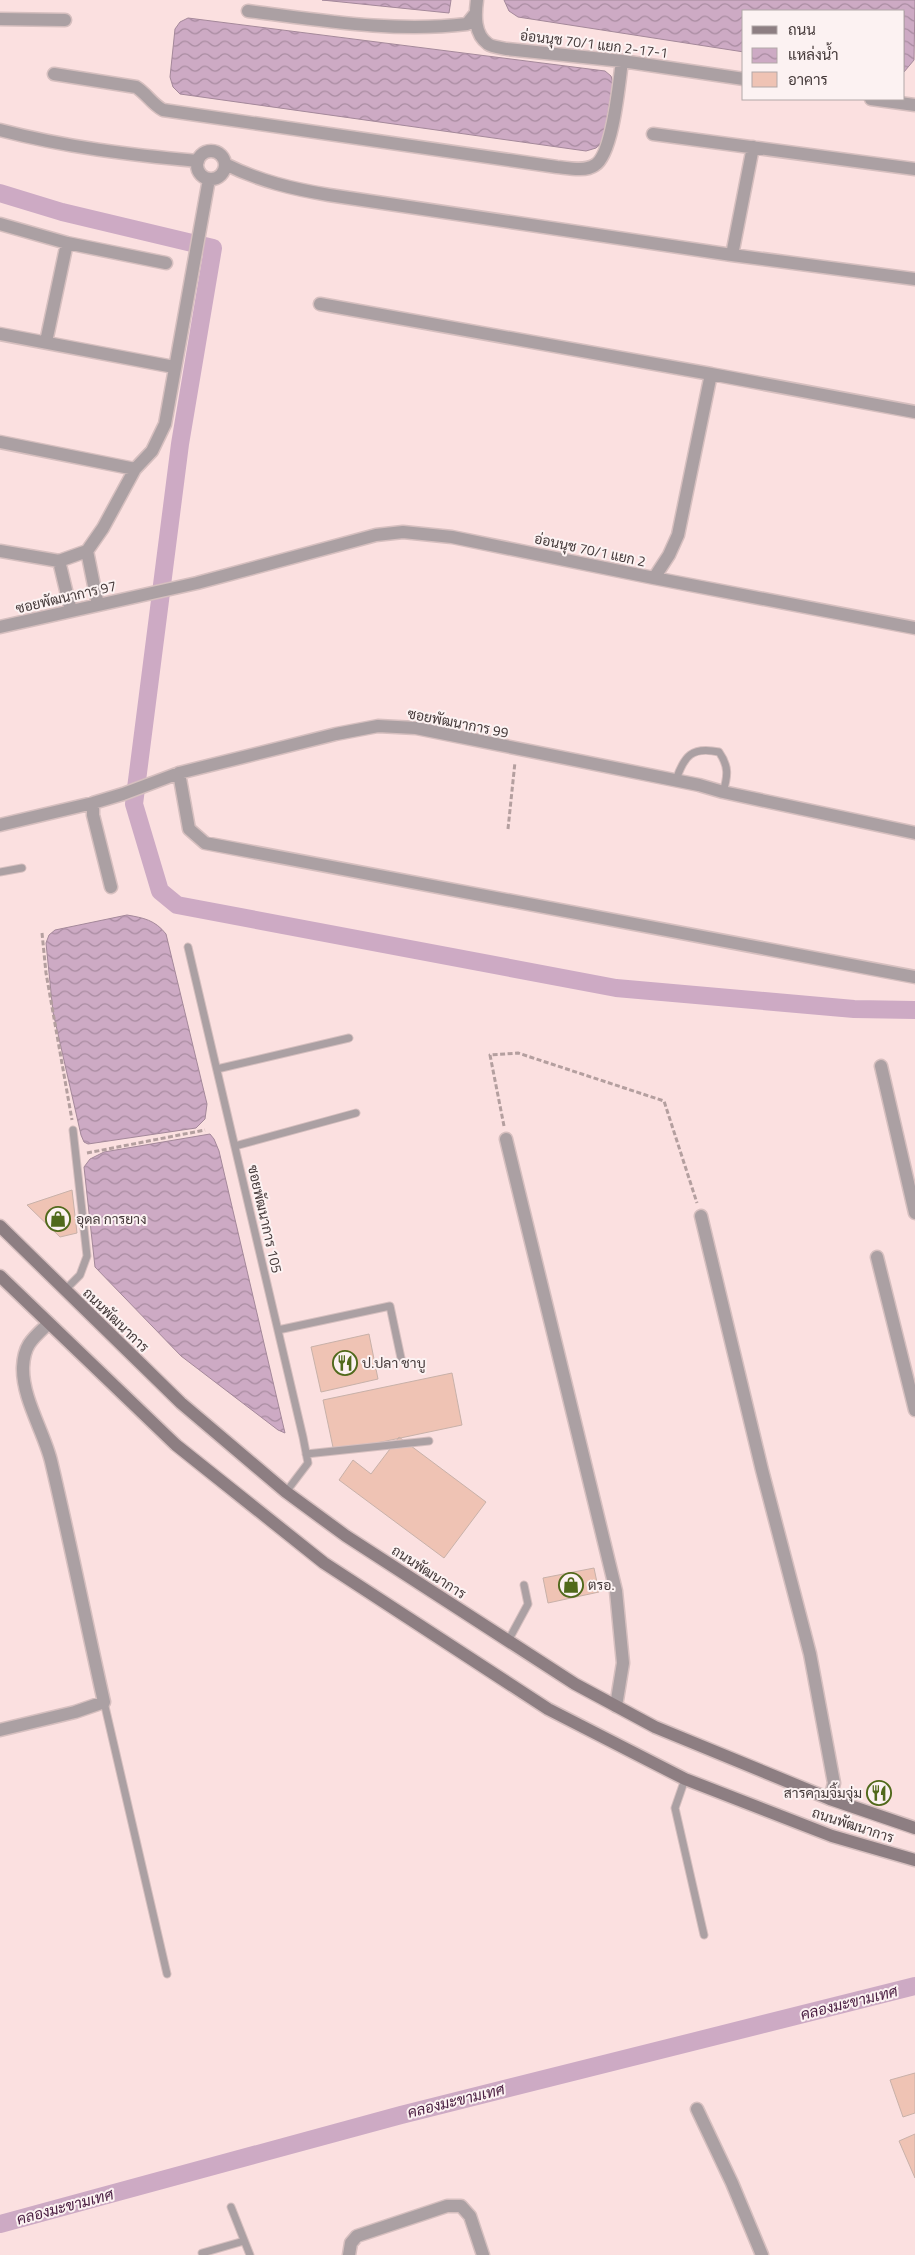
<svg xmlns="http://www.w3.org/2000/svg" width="915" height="2255" font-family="'Titillium Web',Sarabun,sans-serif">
	<defs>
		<pattern id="water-waves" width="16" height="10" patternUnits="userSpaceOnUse" patternTransform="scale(1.25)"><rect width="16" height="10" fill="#cdaac4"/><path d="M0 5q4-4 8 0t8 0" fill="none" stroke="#a88ba0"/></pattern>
	</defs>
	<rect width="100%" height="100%" fill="#fbe0e0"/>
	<path fill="url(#water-waves)" stroke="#a4889a" d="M322,0H451L449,13Z
		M504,0H915L914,60L904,72V11H744V52L518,17L509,11Z
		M188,18L605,71L611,76L613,83L603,142L596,148L586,151L180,94L173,87L170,77L175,29L180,22Z
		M127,915C144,918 155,920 166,934L207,1104L205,1119L196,1128L88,1144L84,1142L81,1135L53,1012L46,943L49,935L55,930Z
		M210,1134L214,1139L219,1151L285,1433L278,1430L181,1356L95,1267L84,1167L90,1159L104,1152Z"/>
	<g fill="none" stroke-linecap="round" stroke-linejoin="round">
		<path stroke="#cdaac4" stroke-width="18" d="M0,193L62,212L213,248L180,444L134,804L160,891L177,905L616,988L854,1009L915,1010
			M0,2224L401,2115L915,1986"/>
	</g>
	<path fill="#efc3b4" stroke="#c8b1a9" d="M72,1190L77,1233L60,1237L27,1205Z
		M369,1334L378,1379L321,1392L311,1347Z
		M452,1373L462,1425L334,1452L323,1400Z
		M399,1437L486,1502L444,1558L339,1480L353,1460L371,1474Z
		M594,1568L599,1592L548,1603L543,1578Z
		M915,2073V2113L903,2117L890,2080Z
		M915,2134V2178L899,2141Z"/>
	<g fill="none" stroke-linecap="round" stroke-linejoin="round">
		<defs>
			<path id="service" d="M676,780C684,756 692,746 719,752C729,766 728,776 723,792
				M0,872L22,868
				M188,947L303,1437L308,1463L286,1492
				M217,1069L349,1038
				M235,1146L356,1113
				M64,1291L80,1275L87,1256L73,1130
				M278,1330L390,1306L401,1358
				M306,1454L429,1441
				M508,1641L528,1604L524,1585
				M104,1702L167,1974
				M685,1779L675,1808L704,1935
				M231,2207L250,2255
				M202,2253L244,2241"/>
			<path id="minor" d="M477,0C475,15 474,34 488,44C492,47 502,48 507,49L622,61L744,79
				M248,11C320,20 394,33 467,24L475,14
				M0,19L65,20
				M54,74L136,87C146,93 152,104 163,110L557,167C568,168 585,172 595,165C613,154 619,83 622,61
				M871,99L915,105
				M0,130C65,147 130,155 198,161
				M653,134L915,169
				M197 165a14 14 0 1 1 28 0a14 14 0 1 1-28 0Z
				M225,164C259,181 293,189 329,195L732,255L915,279
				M0,224L67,243L166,263
				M732,255L753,147
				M320,304L711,374
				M0,334L174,367
				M46,342L67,243
				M0,442L135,469
				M0,551L59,561L87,551L103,528L135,469L152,451L165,424L209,179
				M87,551L98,605
				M59,561L71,611
				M654,578L915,628
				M0,627L197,583L376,535L403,532L452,537L654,578L669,555L678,535L711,374L915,412
				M179,773L189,829L205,843L915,977
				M93,803V815L111,887
				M0,825L93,803L123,794L179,773L336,734L378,726L416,728L699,785L723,792L915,833
				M881,1066L915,1213
				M506,1139L616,1591L623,1663L616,1706
				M701,1216L762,1470L810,1654L834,1783L830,1799
				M877,1257L915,1410
				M0,1730L75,1712L104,1702C86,1622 70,1541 51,1461C44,1432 22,1398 23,1367C24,1345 32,1339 48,1324
				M697,2109L732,2183L762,2255
				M349,2255L351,2243L357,2236L447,2206H461L470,2216L483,2255"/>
			<path id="secondary" d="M0,1226L181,1403L286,1492L346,1536L575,1684L655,1727L830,1799L915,1828
				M0,1276L176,1445L324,1563L548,1709L685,1779L832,1836L915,1860"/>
		</defs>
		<use href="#service" stroke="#d6bfbf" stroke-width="9"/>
		<use href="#minor" stroke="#d6bfbf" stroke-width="15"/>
		<use href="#secondary" stroke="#d6bfbf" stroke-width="15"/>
		<path stroke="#b49f9f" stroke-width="3" stroke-dasharray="5 2.5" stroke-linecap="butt" d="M508,829L515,762
			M42,933L46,973L72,1120
			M504,1126L490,1055L518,1053L664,1101L697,1203
			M87,1153L205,1130"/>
		<use href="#service" stroke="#aba0a3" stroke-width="7"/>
		<use href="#minor" stroke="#aba0a3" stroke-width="12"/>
		<use href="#secondary" stroke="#8d7e82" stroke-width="12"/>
	</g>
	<defs>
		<symbol id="shop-ring" viewBox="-11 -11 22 22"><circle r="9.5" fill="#fcf2f2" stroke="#50691b" stroke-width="1.5"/><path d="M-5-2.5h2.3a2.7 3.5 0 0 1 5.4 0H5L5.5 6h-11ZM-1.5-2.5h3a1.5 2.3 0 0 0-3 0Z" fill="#50691b"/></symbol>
		<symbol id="restaurant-ring" viewBox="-11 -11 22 22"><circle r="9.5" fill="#fcf2f2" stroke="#50691b" stroke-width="1.5"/><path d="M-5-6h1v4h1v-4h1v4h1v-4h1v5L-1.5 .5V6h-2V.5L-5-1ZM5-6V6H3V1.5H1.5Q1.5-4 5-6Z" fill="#50691b"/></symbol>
	</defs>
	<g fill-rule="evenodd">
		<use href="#shop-ring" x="44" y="1205" width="28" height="28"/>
		<use href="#restaurant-ring" x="331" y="1349" width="28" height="28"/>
		<use href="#shop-ring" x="557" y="1571" width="28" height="28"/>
		<use href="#restaurant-ring" x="865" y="1779" width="28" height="28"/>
	</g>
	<g text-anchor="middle" stroke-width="4" stroke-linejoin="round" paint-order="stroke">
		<g font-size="14" fill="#443939" stroke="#fcf2f2">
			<text transform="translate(594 44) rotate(7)" y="5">อ่อนนุช 70/1 แยก 2-17-1</text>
			<text transform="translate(590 550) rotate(12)" y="5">อ่อนนุช 70/1 แยก 2</text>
			<text transform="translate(66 597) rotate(-13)" y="5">ซอยพัฒนาการ 97</text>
			<text transform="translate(458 723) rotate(11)" y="5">ซอยพัฒนาการ 99</text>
			<text transform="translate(265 1219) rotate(77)" y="5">ซอยพัฒนาการ 105</text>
			<text transform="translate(116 1320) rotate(44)" y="5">ถนนพัฒนาการ</text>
			<text transform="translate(429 1572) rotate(33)" y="5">ถนนพัฒนาการ</text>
			<text transform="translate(853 1825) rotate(18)" y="5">ถนนพัฒนาการ</text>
		</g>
		<g font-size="14" fill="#443939" stroke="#fcf2f2" text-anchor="start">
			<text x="76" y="1224">อุดล การยาง</text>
			<text x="362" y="1368">ป.ปลา ชาบู</text>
			<text x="588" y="1590">ตรอ.</text>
			<text x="862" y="1798" text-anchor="end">สารคามจิ้มจุ่ม</text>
		</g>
		<g font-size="15" font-style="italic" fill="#481c40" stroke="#fcf2f2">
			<text transform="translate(849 2003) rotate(-14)" y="5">คลองมะขามเทศ</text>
			<text transform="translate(456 2101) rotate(-14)" y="5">คลองมะขามเทศ</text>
			<text transform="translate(65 2207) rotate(-15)" y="5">คลองมะขามเทศ</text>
		</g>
	</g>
	<rect x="742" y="10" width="162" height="90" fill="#fcf2f2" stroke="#b2a8a8"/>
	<rect x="752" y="26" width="25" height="8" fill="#8d7e82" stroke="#b2a8a8"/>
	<text x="788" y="35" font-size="15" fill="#443939">ถนน</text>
	<rect x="752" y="48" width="25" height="15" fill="url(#water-waves)" stroke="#b2a8a8"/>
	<text x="788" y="60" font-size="15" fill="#443939">แหล่งน้ำ</text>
	<rect x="752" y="72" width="25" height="15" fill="#efc3b4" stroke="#b2a8a8"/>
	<text x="788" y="85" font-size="15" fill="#443939">อาคาร</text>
</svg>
